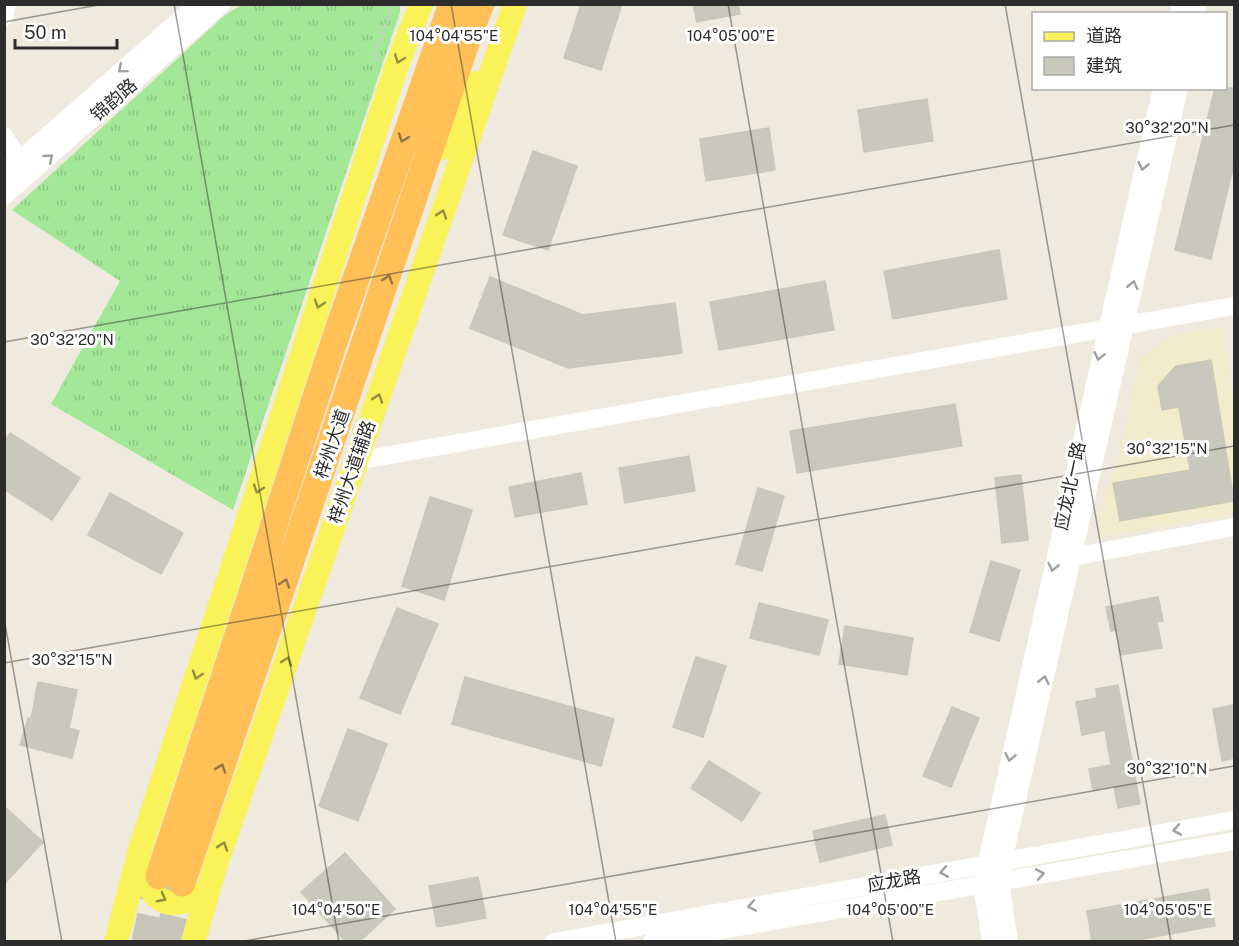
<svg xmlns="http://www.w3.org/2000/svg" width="1239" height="946" font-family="'Public Sans','Noto Sans SC',sans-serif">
	<defs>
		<pattern id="grass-tufts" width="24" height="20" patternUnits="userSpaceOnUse" patternTransform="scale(1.5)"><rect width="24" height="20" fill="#a3e897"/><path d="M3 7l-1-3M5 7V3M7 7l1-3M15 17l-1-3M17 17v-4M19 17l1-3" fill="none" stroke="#8cc782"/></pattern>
	</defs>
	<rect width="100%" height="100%" fill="#eeeadd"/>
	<path fill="#f1eccc" d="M1222,326L1234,403V514L1097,538L1104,493L1118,463L1140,359L1171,336Z"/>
	<path fill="url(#grass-tufts)" d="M242,5L399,4L400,12L233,510L51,404L120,281L12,210L225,15Z"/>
	<path fill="#c9c8bc" stroke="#cac7b7" stroke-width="1.5" d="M581,4H622L601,70L564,58Z
		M693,4H738L740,14L697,22Z
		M1215,88H1234V164L1211,259L1175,250Z
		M927,99L933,141L864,152L858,110Z
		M769,128L775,170L706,181L700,139Z
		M533,151L577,166L548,250L503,235Z
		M999,250L1007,299L893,319L884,271Z
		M490,277L583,315L675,303L682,353L568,368L470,328Z
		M825,281L834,330L719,350L710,302Z
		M1211,360L1234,501L1120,521L1113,483L1190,470L1179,407L1162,410L1158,386L1176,366Z
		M955,404L962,446L797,473L790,431Z
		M10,433L80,478L52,520L4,489V442Z
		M689,456L695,491L625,503L619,468Z
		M581,473L587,504L515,517L509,487Z
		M1021,475L1028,540L1002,543L995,478Z
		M758,488L784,496L762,571L736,564Z
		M110,493L183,533L161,574L88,535Z
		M430,497L472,510L444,600L402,586Z
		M991,561L1020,570L999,641L970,632Z
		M1158,597L1163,621L1157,622L1162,648L1121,655L1116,630L1111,631L1106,607Z
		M759,603L828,620L819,655L750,638Z
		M397,608L438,624L400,714L360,698Z
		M845,626L913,638L907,675L839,664Z
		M696,657L726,666L703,737L673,727Z
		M465,677L614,719L601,766L452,724Z
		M38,682L77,690L69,728L79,731L72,758L20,745L28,718L31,719Z
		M1118,685L1140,804L1118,808L1114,786L1093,790L1089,769L1111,765L1105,730L1082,735L1076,702L1097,698L1096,689Z
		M1234,705V758L1222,761L1213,709Z
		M952,707L979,718L951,787L923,776Z
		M348,729L387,744L358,821L319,806Z
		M709,761L760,793L742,821L691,788Z
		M4,806L43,842L4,884Z
		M885,815L892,845L820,862L813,831Z
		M345,853L395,909L359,942H346L301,892Z
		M478,877L486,918L437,927L429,886Z
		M1208,889L1215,926L1126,942H1092L1087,911Z"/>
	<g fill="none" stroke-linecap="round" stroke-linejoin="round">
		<path stroke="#c7c4ba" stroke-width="27" stroke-dasharray="27 14" stroke-linecap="butt" d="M145,942L159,876
			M167,942L182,883"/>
		<path stroke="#ccc" stroke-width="2" stroke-dasharray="4.5 3" stroke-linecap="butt" d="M379,60L374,58L392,4"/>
		<path stroke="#fff" stroke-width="18" d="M1179,14L1181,4
			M1196,14L1198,4
			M4,17L7,4
			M4,136L20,161
			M4,174L198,4
			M4,196L222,4
			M356,461L1234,306
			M1072,557L1234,527
			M554,942L1234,820
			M652,942L1234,841
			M991,942L982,884L1162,88
			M1009,942L1000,881L1003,861L1179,88"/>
		<path stroke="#f9f258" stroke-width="24" d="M440,149L477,83
			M138,858C149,901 166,916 208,891
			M116,942L141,846L396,68L421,4
			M193,942L216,864L515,4"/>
		<path stroke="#ffc058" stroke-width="27" d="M159,876L335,339L452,4
			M182,883L470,31L481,4"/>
	</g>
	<defs><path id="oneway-chevron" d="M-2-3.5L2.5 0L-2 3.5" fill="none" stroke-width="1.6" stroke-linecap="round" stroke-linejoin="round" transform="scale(1.5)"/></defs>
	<g stroke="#928f42">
		<use href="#oneway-chevron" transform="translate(399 59) rotate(111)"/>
		<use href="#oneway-chevron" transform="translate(442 214) rotate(-71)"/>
		<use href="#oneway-chevron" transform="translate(319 304) rotate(108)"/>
		<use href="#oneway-chevron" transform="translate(378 398) rotate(-71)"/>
		<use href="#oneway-chevron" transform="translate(258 489) rotate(108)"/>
		<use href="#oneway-chevron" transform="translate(287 661) rotate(-71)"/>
		<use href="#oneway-chevron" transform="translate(197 675) rotate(108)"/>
		<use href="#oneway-chevron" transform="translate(223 846) rotate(-71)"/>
		<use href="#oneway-chevron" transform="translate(162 898) rotate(28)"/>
	</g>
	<g stroke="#a0a0a0">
		<use href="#oneway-chevron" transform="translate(122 69) rotate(140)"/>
		<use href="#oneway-chevron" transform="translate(49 158) rotate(-41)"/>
		<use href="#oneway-chevron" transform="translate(1143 166) rotate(103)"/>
		<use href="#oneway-chevron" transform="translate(1133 285) rotate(-77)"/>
		<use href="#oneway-chevron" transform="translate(1099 356) rotate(102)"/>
		<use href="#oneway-chevron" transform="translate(1053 567) rotate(102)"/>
		<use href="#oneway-chevron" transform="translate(1044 680) rotate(-77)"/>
		<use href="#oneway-chevron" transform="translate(1010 757) rotate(102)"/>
		<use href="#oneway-chevron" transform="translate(1177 830) rotate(170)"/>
		<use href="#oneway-chevron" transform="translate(944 872) rotate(170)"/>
		<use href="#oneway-chevron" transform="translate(1040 874) rotate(-10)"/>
		<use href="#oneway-chevron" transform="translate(752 906) rotate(170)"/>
	</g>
	<g stroke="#967642">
		<use href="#oneway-chevron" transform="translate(403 138) rotate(110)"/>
		<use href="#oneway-chevron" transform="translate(388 279) rotate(-72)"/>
		<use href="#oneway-chevron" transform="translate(285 583) rotate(-71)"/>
		<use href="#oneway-chevron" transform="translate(221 768) rotate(-71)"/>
	</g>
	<path fill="none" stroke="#2c2c2c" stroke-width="1.5" stroke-opacity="0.45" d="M174,4L339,942M451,4L616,942M728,4L893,942M1005,4L1171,942M4,22L104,4M4,342L1234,125M4,618L62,942M4,663L1234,446M239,942L1234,766"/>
	<g text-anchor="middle" stroke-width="6" stroke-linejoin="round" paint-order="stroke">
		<g font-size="18" fill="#2c2c2c" stroke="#fff">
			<text transform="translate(114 100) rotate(-41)" y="6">锦韵路</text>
			<text transform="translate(332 444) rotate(-71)" y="6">梓州大道</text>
			<text transform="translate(352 472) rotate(-71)" y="6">梓州大道辅路</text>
			<text transform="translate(1070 486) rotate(-78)" y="6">应龙北一路</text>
			<text transform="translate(894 881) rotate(-10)" y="6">应龙路</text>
		</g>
	</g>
	<g font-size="15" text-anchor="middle" fill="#2c2c2c" stroke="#fff" stroke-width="6" stroke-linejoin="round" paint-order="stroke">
		<text x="454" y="41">104°04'55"E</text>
		<text x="731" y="41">104°05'00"E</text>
		<text x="1167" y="133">30°32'20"N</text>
		<text x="72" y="345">30°32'20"N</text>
		<text x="1167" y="454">30°32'15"N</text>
		<text x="72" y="665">30°32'15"N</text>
		<text x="1167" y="774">30°32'10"N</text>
		<text x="336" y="915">104°04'50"E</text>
		<text x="613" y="915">104°04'55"E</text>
		<text x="890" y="915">104°05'00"E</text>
		<text x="1168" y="915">104°05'05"E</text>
	</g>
	<rect width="1239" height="946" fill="none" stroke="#2c2c2c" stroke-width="12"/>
	<rect x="1032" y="12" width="195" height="78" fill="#ffffff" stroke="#ababab" stroke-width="1.5"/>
	<rect x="1044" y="32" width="30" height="9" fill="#f9f258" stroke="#ababab" stroke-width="1.5"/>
	<text x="1086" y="42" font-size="18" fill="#2c2c2c">道路</text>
	<rect x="1044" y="57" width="30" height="18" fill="#c9c8bc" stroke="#ababab" stroke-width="1.5"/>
	<text x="1086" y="72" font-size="18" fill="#2c2c2c">建筑</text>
	<path d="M15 39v9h102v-9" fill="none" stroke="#2c2c2c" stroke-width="3"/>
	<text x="24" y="39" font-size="18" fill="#2c2c2c" stroke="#ffffff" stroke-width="4.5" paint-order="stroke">50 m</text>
</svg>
